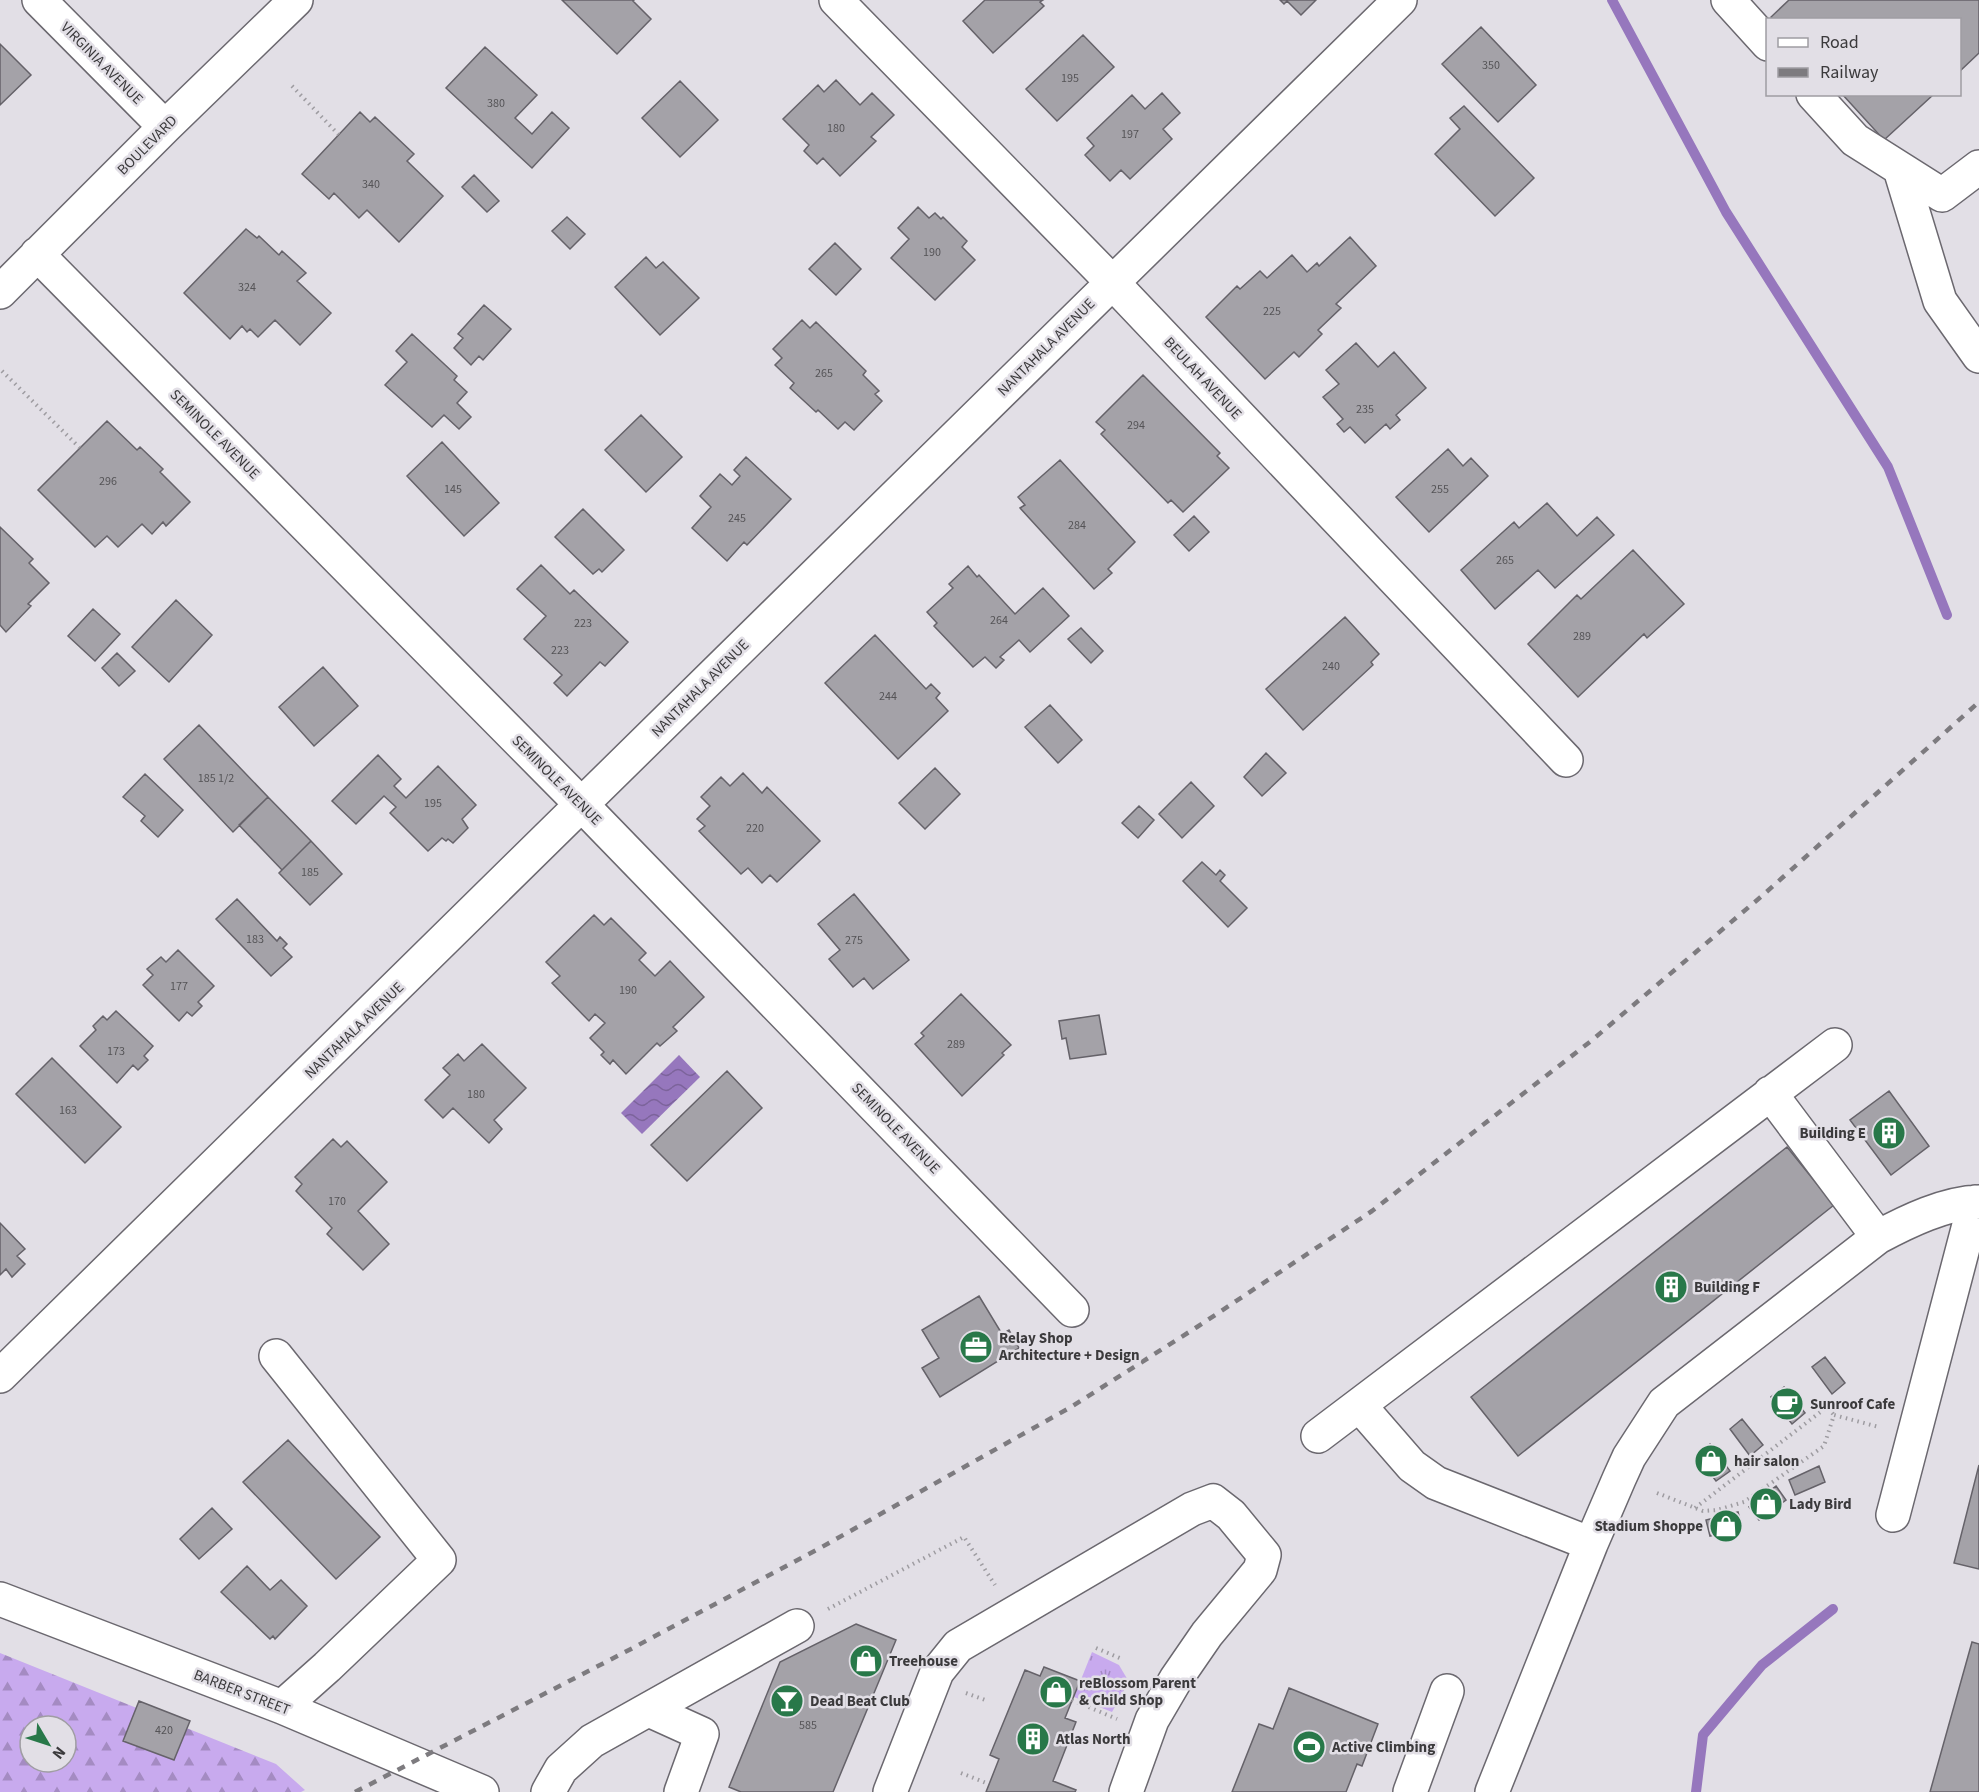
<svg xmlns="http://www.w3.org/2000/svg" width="1979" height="1792" font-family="'Source Sans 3',sans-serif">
	<defs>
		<pattern id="grass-tufts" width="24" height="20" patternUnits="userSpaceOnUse" patternTransform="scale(1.5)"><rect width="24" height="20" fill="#c8aaee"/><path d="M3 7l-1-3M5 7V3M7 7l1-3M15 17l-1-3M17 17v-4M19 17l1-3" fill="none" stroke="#a48bc2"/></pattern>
		<pattern id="forest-firs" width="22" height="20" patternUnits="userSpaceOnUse" patternTransform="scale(1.5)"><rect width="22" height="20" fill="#c8aaee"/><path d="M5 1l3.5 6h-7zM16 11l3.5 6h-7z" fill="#a48bc2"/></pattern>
		<pattern id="water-waves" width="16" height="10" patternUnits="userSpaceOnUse" patternTransform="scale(1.5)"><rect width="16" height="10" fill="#9677bd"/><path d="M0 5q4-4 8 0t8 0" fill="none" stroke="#7c639b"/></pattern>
	</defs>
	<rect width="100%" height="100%" fill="#e2dfe6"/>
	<path fill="url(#grass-tufts)" d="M1092,1652L1119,1665L1129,1682L1112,1712L1074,1697Z"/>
	<path fill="url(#forest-firs)" fill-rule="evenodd" d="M0,1653L276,1764L305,1790L301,1792H0ZM30,1726H66V1762H30Z"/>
	<path fill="url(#water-waves)" d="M679,1055L700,1077L642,1134L621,1113Z"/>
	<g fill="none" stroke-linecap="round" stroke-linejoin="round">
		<path stroke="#9677bd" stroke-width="10" d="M1612,0L1726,212L1888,467L1947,615
			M1696,1792L1703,1735L1762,1665L1833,1609"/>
	</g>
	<path fill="#a4a2a8" stroke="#656269" stroke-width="1.5" d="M562,0H634L633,1L651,19L617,54Z
		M985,0H1043L1040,2L1044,6L993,53L963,21Z
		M1280,0H1316L1301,15L1287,1L1284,4Z
		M1789,0H1979V53L1960,71V20H1773L1771,17Z
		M1481,27L1536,85L1498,122L1442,64Z
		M1083,35L1114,67L1057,121L1026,89Z
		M0,44L31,75L0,105Z
		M485,47L537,95L515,118L532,134L552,112L569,128L532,168L446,88Z
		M836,80L860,105L872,93L894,115L871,137L876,141L840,176L823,158L817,164L804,151L809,145L783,119L818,85L824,92Z
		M680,81L718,120L680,157L642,118Z
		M1162,93L1180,113L1163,129L1172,139L1130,179L1121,170L1110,181L1085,155L1094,146L1087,138L1132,95L1145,109Z
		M1842,94H1934L1884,140Z
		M1464,106L1534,178L1495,216L1435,154L1460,129L1450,118Z
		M360,112L370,122L375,117L414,154L407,161L443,196L399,242L367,210L359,218L334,193L329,199L302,174Z
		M474,175L499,201L487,212L462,187Z
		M918,207L929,218L935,213L941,219L943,217L967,241L962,247L975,260L935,300L891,258L909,239L898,228Z
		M567,217L585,234L570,249L552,231Z
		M246,229L257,238L259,236L279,255L282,251L306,273L297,281L331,313L300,345L275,320L258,337L250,329L247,332L242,326L230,339L184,293Z
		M1350,237L1376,266L1336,304L1341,308L1318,330L1322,334L1299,357L1294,352L1265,379L1206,317L1237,286L1240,289L1260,271L1267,278L1292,255L1307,272L1317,263L1319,266Z
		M835,243L861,269L836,295L809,269Z
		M646,257L656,268L663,262L699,298L660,335L615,287Z
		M484,305L511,329L483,360L479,356L471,365L454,348L463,338L458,334Z
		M802,320L810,328L816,322L866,371L863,375L879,391L875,394L882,401L854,430L845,422L838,429L818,410L816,412L790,388L794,383L775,365L782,358L773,349Z
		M412,334L457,376L454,380L467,392L457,403L471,417L459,429L444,415L432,427L385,385L407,362L396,351Z
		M1356,343L1378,367L1394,352L1426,388L1396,415L1400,420L1390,429L1386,424L1365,443L1350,427L1344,432L1337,424L1343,419L1323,397L1339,384L1326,370Z
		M1143,375L1220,453L1217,456L1229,468L1183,512L1171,500L1168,503L1101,434L1105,430L1096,422Z
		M641,415L682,457L646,492L605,450Z
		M107,421L137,450L140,447L163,469L160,472L190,502L166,526L163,522L152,534L142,524L118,547L107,536L95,547L38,490Z
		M442,442L499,503L464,536L407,476Z
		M1448,449L1463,466L1471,458L1488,476L1429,532L1396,497Z
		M746,457L791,499L747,545L744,542L727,561L692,528L711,507L700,496L720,474L732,485L740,476L734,470Z
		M1060,460L1135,542L1108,569L1112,573L1094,589L1020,508L1025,505L1018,497Z
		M1547,503L1577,536L1597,517L1614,535L1555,588L1538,570L1495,609L1461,570L1514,522L1519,528Z
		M583,509L624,550L602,572L599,569L593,574L555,537Z
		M1194,516L1209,532L1189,551L1174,535Z
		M0,527L33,559L29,563L49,583L28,604L31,606L6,632L0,625Z
		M1633,550L1684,604L1647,638L1644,634L1578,697L1528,644L1577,595L1581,599Z
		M541,565L570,594L574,590L628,642L605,666L600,662L567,696L554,683L562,675L524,639L546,616L517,589Z
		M968,566L977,577L979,575L1015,614L1043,588L1069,616L1030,652L1019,640L1000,657L1004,660L996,668L985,657L973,667L934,626L937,623L927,612L953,588L949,584Z
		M176,600L212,635L169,682L132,647Z
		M93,609L120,634L95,661L68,636Z
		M1345,617L1379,654L1371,662L1373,665L1303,730L1266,689Z
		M1081,628L1103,651L1091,663L1068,639Z
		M875,635L926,689L931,684L940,693L936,698L948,711L898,759L825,683Z
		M117,653L135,671L119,686L102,668Z
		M323,667L358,706L314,746L279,707Z
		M1050,705L1082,740L1058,763L1025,727Z
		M199,725L268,797L233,832L164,759Z
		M1266,753L1286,773L1262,796L1244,777Z
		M378,755L401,779L394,786L406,798L438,766L476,805L462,819L468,828L453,843L448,839L446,841L442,838L428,851L390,813L396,807L384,796L356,824L332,801Z
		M935,768L960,794L925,829L899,803Z
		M743,773L762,793L767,787L820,841L777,882L770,875L762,883L748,868L741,874L699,831L705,826L697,819L710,806L701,797L721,777L730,786Z
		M145,774L183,810L158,837L141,821L145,816L123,797Z
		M1191,782L1214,806L1182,838L1159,814Z
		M268,797L311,841L282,870L239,825Z
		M1139,806L1154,820L1138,838L1122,823Z
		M311,841L342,874L310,905L279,873Z
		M1202,862L1216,875L1220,870L1225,875L1220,881L1247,908L1228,927L1183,881Z
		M854,894L909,960L873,989L864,978L853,987L829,959L840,950L818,924Z
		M237,899L277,941L280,937L287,944L283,948L292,957L271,976L216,919Z
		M594,915L604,925L611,918L646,953L639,960L655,976L670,961L704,997L673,1027L677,1031L660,1046L657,1043L626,1074L613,1060L610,1064L601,1055L604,1052L590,1038L605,1023L595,1014L589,1021L552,983L560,976L546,962Z
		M178,950L214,986L198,1002L202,1006L192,1016L187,1012L179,1021L143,985L153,975L147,969L161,957L166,962Z
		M961,994L1011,1045L1002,1053L1004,1055L962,1096L915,1044L924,1036L921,1033Z
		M116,1011L153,1046L144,1056L148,1060L138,1070L133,1065L117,1083L80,1046L96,1030L93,1026L103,1016L107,1020Z
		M1099,1015L1106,1054L1070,1059L1066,1038L1062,1039L1059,1021Z
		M482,1044L526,1088L494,1120L502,1129L489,1143L453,1108L443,1118L425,1100L450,1075L443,1068L458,1054L464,1061Z
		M52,1058L121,1127L85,1163L16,1094Z
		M727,1071L762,1108L687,1181L651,1145Z
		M1889,1091L1929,1146L1891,1175L1850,1120Z
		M333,1139L341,1147L347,1141L387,1182L358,1211L389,1244L363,1270L327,1234L332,1228L296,1191L302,1184L295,1177Z
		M1787,1147L1834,1205L1518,1456L1471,1397Z
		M0,1223L25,1249L17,1256L25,1264L12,1277L6,1269L0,1275Z
		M979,1296L1002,1334L1009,1330L1019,1348L940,1397L922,1368L939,1358L922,1330Z
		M1825,1357L1845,1383L1832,1394L1812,1367Z
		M1784,1387L1805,1413L1792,1424L1771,1397Z
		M1742,1419L1763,1445L1750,1456L1730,1429Z
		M288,1440L380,1537L336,1579L243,1482Z
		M1710,1444L1730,1471L1716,1481L1696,1455Z
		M1979,1465V1569L1954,1563Z
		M1819,1466L1825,1482L1795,1495L1789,1480Z
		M1776,1486L1786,1500L1759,1520L1749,1507Z
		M212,1508L232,1529L199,1559L180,1539Z
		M1738,1512L1742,1528L1710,1536L1706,1520Z
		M247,1566L270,1590L281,1580L307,1606L275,1639L273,1636L270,1639L221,1592Z
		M856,1624L896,1640L833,1792H741L729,1787L780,1662Z
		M1972,1642L1979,1644V1792H1930Z
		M1044,1667L1080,1681L1065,1718L1076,1722L1053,1781L1076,1790L1075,1792H986L999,1759L990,1755L1025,1670L1040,1676Z
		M1289,1688L1378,1724L1362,1766L1357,1764L1346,1792H1232L1259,1724L1273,1729Z
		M139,1701L190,1721L174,1760L123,1741Z"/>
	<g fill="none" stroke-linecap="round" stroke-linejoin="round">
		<defs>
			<path id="minor" d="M39,0L165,127
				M836,0L1112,282L1566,760
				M1728,0L1768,44
				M1813,94L1855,140L1942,195L1979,167
				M1900,169L1940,301L1979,356
				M37,254L582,805L1072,1310
				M0,292L165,127L296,0
				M1770,1093L1878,1237
				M276,1356L439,1560L327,1667L282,1707
				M0,1376L1400,0
				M1359,1405L1412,1466L1436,1483L1591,1544
				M1318,1436L1835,1045
				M1893,1515L1975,1202
				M0,1599L282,1707L482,1792
				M649,1710L702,1734L681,1792
				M548,1792L561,1769L592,1741L797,1626
				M890,1792L937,1672L958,1646L1192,1509L1213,1501L1231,1515L1264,1555L1260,1570L1207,1634L1176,1679L1152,1720L1126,1792
				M1410,1792L1447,1691
				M1492,1792L1591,1544L1619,1479L1629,1457L1664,1403L1878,1237C1908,1221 1945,1203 1979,1202"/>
		</defs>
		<use href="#minor" stroke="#6b686f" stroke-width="36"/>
		<path stroke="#9e9ca1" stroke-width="4" stroke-dasharray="1.5 4.5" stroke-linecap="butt" d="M292,86L339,135
			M2,371L80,448
			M1657,1493L1703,1511L1717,1510L1744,1502L1824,1446L1834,1415L1879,1427
			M1695,1508L1827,1407L1834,1415
			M828,1609L964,1537L995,1585
			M1096,1648L1122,1659
			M966,1693L985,1700
			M1072,1700L1117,1719
			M961,1773L989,1784"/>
		<use href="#minor" stroke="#fff" stroke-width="33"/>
		<path stroke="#7d7b7f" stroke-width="4.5" stroke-dasharray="8 8" stroke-linecap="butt" d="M355,1792L629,1650L820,1548L1071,1407L1197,1327L1372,1211L1591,1041L1763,895L1979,702"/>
	</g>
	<defs>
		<symbol id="building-disc" viewBox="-11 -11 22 22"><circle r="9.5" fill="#287849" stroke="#e2dfe6"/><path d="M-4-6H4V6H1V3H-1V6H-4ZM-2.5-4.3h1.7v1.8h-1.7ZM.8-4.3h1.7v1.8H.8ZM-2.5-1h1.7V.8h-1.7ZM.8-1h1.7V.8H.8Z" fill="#fff"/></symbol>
		<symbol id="office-disc" viewBox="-11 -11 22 22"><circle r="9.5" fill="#287849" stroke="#e2dfe6"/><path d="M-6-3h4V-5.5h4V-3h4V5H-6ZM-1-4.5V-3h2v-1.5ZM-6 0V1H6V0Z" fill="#fff"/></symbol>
		<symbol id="cafe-disc" viewBox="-11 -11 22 22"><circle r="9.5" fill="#287849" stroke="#e2dfe6"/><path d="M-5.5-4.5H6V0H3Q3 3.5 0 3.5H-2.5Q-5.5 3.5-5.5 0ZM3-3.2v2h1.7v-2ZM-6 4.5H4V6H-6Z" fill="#fff"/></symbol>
		<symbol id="shop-disc" viewBox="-11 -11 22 22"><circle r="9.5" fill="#287849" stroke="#e2dfe6"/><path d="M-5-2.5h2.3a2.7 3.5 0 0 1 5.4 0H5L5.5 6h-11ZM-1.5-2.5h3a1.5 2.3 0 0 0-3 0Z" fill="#fff"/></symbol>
		<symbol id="bar-disc" viewBox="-11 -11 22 22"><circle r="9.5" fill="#287849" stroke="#e2dfe6"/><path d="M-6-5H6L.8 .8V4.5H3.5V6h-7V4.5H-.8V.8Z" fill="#fff"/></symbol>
		<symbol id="stadium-disc" viewBox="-11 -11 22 22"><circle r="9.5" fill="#287849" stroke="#e2dfe6"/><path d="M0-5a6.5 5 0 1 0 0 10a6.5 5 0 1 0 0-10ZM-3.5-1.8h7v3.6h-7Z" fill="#fff"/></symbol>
	</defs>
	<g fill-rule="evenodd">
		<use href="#building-disc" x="1870" y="1114" width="38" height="38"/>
		<use href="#building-disc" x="1652" y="1268" width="38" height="38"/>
		<use href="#office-disc" x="957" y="1328" width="38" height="38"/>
		<use href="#cafe-disc" x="1768" y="1385" width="38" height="38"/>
		<use href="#shop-disc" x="1692" y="1442" width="38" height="38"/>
		<use href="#shop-disc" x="1747" y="1485" width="38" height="38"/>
		<use href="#shop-disc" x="1707" y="1507" width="38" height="38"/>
		<use href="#shop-disc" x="847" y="1642" width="38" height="38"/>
		<use href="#shop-disc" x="1037" y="1673" width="38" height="38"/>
		<use href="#bar-disc" x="768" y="1682" width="38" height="38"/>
		<use href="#building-disc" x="1014" y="1720" width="38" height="38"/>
		<use href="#stadium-disc" x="1290" y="1728" width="38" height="38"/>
	</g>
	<g text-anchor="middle" stroke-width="5" stroke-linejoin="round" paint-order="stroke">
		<g font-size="12" fill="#555457">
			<text x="1491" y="69">350</text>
			<text x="1070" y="82">195</text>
			<text x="496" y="107">380</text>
			<text x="836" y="132">180</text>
			<text x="1130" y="138">197</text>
			<text x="371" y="188">340</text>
			<text x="932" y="256">190</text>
			<text x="247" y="291">324</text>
			<text x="1272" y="315">225</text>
			<text x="824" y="377">265</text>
			<text x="1365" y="413">235</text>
			<text x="1136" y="429">294</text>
			<text x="108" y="485">296</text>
			<text x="453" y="493">145</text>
			<text x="1440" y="493">255</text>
			<text x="737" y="522">245</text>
			<text x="1077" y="529">284</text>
			<text x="1505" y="564">265</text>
			<text x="999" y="624">264</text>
			<text x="583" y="627">223</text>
			<text x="1582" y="640">289</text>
			<text x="560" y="654">223</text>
			<text x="1331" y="670">240</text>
			<text x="888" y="700">244</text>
			<text x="216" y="782">185 1/2</text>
			<text x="433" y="807">195</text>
			<text x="755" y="832">220</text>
			<text x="310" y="876">185</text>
			<text x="255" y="943">183</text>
			<text x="854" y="944">275</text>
			<text x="179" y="990">177</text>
			<text x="628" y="994">190</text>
			<text x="956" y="1048">289</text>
			<text x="116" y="1055">173</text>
			<text x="476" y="1098">180</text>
			<text x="68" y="1114">163</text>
			<text x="337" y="1205">170</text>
			<text x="808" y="1729">585</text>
			<text x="164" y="1734">420</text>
		</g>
		<g font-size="15" fill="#3b3a3c" stroke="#e2dfe6">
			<text transform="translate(102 63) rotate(45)" y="5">VIRGINIA AVENUE</text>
			<text transform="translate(147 145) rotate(-45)" y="5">BOULEVARD</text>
			<text transform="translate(1046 347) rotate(-45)" y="5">NANTAHALA AVENUE</text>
			<text transform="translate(1203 378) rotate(47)" y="5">BEULAH AVENUE</text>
			<text transform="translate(215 434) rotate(45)" y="5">SEMINOLE AVENUE</text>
			<text transform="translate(700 688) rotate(-45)" y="5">NANTAHALA AVENUE</text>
			<text transform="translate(557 780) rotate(45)" y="5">SEMINOLE AVENUE</text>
			<text transform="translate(354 1030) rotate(-44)" y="5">NANTAHALA AVENUE</text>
			<text transform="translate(896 1128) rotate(46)" y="5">SEMINOLE AVENUE</text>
			<text transform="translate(242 1692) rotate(21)" y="5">BARBER STREET</text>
		</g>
		<g font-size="15" font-weight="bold" fill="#3b3a3c" stroke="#e2dfe6" text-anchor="start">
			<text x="1866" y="1138" text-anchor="end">Building E</text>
			<text x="1694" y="1292">Building F</text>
			<text x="999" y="1343">Relay Shop<tspan x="999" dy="17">Architecture + Design</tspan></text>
			<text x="1810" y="1409">Sunroof Cafe</text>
			<text x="1734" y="1466">hair salon</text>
			<text x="1789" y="1509">Lady Bird</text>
			<text x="1703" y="1531" text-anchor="end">Stadium Shoppe</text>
			<text x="889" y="1666">Treehouse</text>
			<text x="1079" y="1688">reBlossom Parent<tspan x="1079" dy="17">&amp; Child Shop</tspan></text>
			<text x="810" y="1706">Dead Beat Club</text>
			<text x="1056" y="1744">Atlas North</text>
			<text x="1332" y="1752">Active Climbing</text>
		</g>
	</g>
	<rect x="1766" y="18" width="195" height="78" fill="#e2dfe6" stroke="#9f9da2" stroke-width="1.5"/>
	<rect x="1778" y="38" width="30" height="9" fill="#ffffff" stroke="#9f9da2" stroke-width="1.5"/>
	<text x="1820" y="48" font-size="18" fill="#3b3a3c">Road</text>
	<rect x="1778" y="68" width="30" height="9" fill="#7d7b7f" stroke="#9f9da2" stroke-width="1.5"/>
	<text x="1820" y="78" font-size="18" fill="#3b3a3c">Railway</text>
	<g transform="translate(48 1744) rotate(129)"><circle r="28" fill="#e2dfe6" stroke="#9f9da2" stroke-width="1.5"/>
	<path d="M0-4.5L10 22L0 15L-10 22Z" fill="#287849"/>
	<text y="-9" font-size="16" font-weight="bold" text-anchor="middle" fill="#3b3a3c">N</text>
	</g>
</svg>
